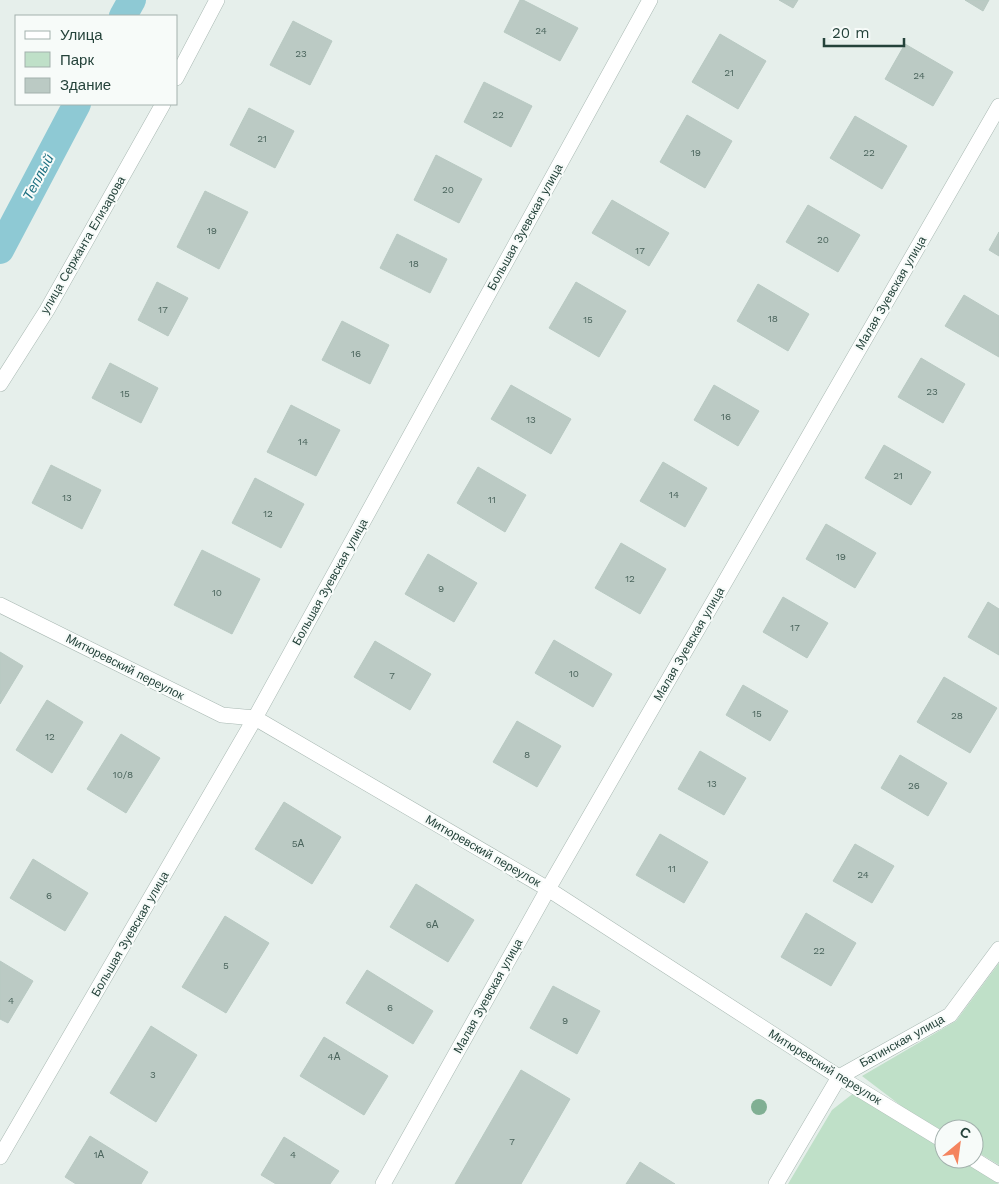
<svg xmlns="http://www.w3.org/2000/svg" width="999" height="1184" font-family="'Work Sans',sans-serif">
	<rect width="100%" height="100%" fill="#e6efeb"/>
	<path fill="#bfe0c8" d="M999,963V1165L974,1150V1129H944V1132L904,1108L862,1076L956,1021Z
		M855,1092L944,1149V1159H960L999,1184H788L832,1110Z"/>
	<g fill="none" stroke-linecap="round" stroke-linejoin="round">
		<path stroke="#8ec9d4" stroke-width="28" d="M123,16L132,0
			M0,250L77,104"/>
	</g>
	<path fill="#bbcac4" stroke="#b8c9c2" d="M520,0H523L578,28L560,61L504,32Z
		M779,0H798L793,8Z
		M965,0H989L983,11Z
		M293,21L332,41L310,85L270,65Z
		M720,34L766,61L738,109L692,82Z
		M905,44L953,72L933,106L885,79Z
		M484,82L532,106L511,147L464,122Z
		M249,108L294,131L275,168L230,145Z
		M687,115L732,141L705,188L660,162Z
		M855,116L907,146L882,189L830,158Z
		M436,155L482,179L459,223L414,200Z
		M205,191L248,212L219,269L177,247Z
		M612,200L669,233L649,266L592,233Z
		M808,205L860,235L838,272L786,242Z
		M999,232V256L989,250Z
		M397,234L447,259L430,293L380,268Z
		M157,282L188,298L168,336L138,320Z
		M576,282L626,311L599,357L549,328Z
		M758,284L809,314L788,351L737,321Z
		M964,295L999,316V357L945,326Z
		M342,321L389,345L370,384L322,360Z
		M921,358L965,384L943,423L898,397Z
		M110,363L158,388L141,423L92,398Z
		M511,385L571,419L551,454L491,419Z
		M714,385L759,411L738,446L694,420Z
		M291,405L340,430L316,476L267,452Z
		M884,445L931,472L911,505L865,478Z
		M663,462L707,488L685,527L640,501Z
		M51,465L101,490L82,529L32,503Z
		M478,467L526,495L505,532L457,503Z
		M255,478L304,504L281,548L232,523Z
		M826,524L876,553L855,588L806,559Z
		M621,543L666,569L640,614L595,588Z
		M202,550L260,579L232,634L174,605Z
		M428,554L477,583L454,622L405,594Z
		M783,597L828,623L807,658L763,632Z
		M988,602L999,609V655L968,637Z
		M554,640L612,674L593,707L535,673Z
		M375,641L431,674L410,710L354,677Z
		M0,652L23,666L0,704Z
		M944,677L997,708L970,753L917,722Z
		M743,685L788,711L770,741L726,715Z
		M47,700L83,722L52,773L16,750Z
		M517,721L561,746L537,787L493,762Z
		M121,734L160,758L126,813L87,789Z
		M700,751L746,778L724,815L678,789Z
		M900,755L947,783L928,816L881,788Z
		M284,802L341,837L312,884L255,849Z
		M660,834L708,862L684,903L636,875Z
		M855,844L894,866L872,903L833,881Z
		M33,859L88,893L65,931L10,898Z
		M416,884L474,920L448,962L390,927Z
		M806,913L856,943L831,986L781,957Z
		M225,916L269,943L226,1013L182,987Z
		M0,961L33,981L8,1023L0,1019Z
		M367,970L433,1011L413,1044L346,1003Z
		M553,986L600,1011L577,1054L530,1028Z
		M151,1026L197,1055L156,1122L110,1093Z
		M324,1037L388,1076L364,1115L300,1076Z
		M521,1070L570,1099L521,1184H455Z
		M90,1136L148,1172L141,1184H76L65,1177Z
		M284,1137L339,1171L330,1184H276L261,1175Z
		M640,1162L675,1184H626Z"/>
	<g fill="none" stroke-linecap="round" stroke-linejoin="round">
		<defs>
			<path id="minor" d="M176,78L217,0
				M0,384L47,310L163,104
				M0,605L222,715L255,718L548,889L839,1077L944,1141
				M0,1157L255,718L650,0
				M973,1159L999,1175
				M383,1184L548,889L999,106
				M776,1184L839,1077L950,1015L999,949"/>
		</defs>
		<use href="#minor" stroke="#a8b8b2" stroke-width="16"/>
		<use href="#minor" stroke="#fff" stroke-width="15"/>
	</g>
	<circle fill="#80af93" cx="759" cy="1107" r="8"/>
	<g text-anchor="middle" stroke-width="4" stroke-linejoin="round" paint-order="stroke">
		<g font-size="10" fill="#4a645c">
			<text x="541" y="34">24</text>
			<text x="301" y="57">23</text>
			<text x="729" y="76">21</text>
			<text x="919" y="79">24</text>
			<text x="498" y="118">22</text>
			<text x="262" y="142">21</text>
			<text x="696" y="156">19</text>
			<text x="869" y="156">22</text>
			<text x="448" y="193">20</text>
			<text x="212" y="234">19</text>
			<text x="823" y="243">20</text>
			<text x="640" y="254">17</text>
			<text x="414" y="267">18</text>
			<text x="163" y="313">17</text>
			<text x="773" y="322">18</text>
			<text x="588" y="323">15</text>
			<text x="356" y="357">16</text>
			<text x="932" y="395">23</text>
			<text x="125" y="397">15</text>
			<text x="726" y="420">16</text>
			<text x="531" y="423">13</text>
			<text x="303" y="445">14</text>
			<text x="898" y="479">21</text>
			<text x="674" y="498">14</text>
			<text x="67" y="501">13</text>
			<text x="492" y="503">11</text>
			<text x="268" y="517">12</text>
			<text x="841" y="560">19</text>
			<text x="630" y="582">12</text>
			<text x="441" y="592">9</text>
			<text x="217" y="596">10</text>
			<text x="795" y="631">17</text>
			<text x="574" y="677">10</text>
			<text x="392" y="679">7</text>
			<text x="757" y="717">15</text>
			<text x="957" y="719">28</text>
			<text x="50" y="740">12</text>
			<text x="527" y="758">8</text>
			<text x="123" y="778">10/8</text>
			<text x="712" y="787">13</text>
			<text x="914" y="789">26</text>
			<text x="298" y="847">5А</text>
			<text x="672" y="872">11</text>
			<text x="863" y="878">24</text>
			<text x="49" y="899">6</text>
			<text x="432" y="928">6А</text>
			<text x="819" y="954">22</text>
			<text x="226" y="969">5</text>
			<text x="11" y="1004">4</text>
			<text x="390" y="1011">6</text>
			<text x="565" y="1024">9</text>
			<text x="334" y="1060">4А</text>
			<text x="153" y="1078">3</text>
			<text x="512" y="1145">7</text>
			<text x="99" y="1158">1А</text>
			<text x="293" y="1158">4</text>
		</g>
		<g font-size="12" fill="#24423a" stroke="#f7fbf9">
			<text transform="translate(525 227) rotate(-61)" y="4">Большая Зуевская улица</text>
			<text transform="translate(83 245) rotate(-60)" y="4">улица Сержанта Елизарова</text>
			<text transform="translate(891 293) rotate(-60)" y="4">Малая Зуевская улица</text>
			<text transform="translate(330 582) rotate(-61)" y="4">Большая Зуевская улица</text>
			<text transform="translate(689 644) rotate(-60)" y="4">Малая Зуевская улица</text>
			<text transform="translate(125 667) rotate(27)" y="4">Митюревский переулок</text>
			<text transform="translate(483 851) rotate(30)" y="4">Митюревский переулок</text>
			<text transform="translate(130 934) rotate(-60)" y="4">Большая Зуевская улица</text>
			<text transform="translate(488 996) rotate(-61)" y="4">Малая Зуевская улица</text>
			<text transform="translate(902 1041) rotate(-29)" y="4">Батинская улица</text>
			<text transform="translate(825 1067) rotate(32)" y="4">Митюревский переулок</text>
		</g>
		<g font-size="14" font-style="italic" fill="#1c6f80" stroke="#f7fbf9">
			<text transform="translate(38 177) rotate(-62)" y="5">Теплый</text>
		</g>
	</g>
	<rect x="15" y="15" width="162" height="90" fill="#f7fbf9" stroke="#a3b1ad"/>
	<rect x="25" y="31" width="25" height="8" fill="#ffffff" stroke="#a3b1ad"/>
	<text x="60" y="40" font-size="15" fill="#24423a">Улица</text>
	<rect x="25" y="52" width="25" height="15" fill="#bfe0c8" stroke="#a3b1ad"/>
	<text x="60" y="65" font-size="15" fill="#24423a">Парк</text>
	<rect x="25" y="78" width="25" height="15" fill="#bbcac4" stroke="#a3b1ad"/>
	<text x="60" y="90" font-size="15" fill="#24423a">Здание</text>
	<g transform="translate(959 1144) rotate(29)"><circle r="24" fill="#f7fbf9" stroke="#a3b1ad"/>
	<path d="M0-4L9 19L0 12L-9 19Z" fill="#f4845f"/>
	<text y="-8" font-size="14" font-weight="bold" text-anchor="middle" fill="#24423a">С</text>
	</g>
	<path d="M824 38v8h80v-8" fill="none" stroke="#24423a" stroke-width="2.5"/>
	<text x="832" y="38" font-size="15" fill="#24423a" stroke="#f7fbf9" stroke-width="4" paint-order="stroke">20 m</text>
</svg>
